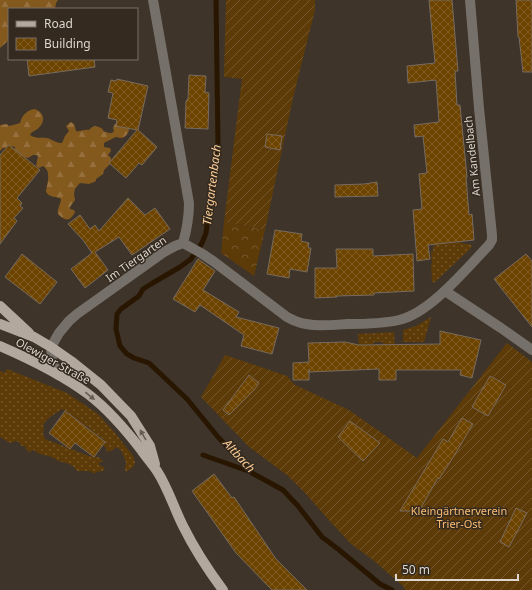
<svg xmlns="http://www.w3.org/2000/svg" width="532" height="590" font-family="'Noto Sans',sans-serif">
	<defs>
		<pattern id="grass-dots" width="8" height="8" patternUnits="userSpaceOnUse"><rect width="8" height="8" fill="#5d3b09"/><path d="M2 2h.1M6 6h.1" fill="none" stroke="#74572c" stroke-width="1.8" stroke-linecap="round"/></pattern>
		<pattern id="forest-firs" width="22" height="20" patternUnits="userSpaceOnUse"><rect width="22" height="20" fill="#84591e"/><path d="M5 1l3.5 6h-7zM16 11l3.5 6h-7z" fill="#95703e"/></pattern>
		<pattern id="park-crowns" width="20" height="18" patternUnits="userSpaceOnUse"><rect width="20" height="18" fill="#5d3b09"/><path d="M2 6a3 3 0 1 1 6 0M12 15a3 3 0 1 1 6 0" fill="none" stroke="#74572c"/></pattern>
		<pattern id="garden-furrows" width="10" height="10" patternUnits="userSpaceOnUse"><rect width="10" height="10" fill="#5d3b09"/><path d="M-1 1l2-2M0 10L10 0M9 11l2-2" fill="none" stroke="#74572c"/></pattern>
		<pattern id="building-cross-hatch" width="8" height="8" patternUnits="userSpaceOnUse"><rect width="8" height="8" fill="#6d4300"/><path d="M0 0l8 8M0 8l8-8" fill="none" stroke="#815d24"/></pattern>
	</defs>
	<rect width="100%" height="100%" fill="#3e3429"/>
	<path fill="url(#grass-dots)" d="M461,242L463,244H470L472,247L434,283L432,281L431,264H432L431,251H433V247L436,244Z
		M431,317L424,342H403V330L416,326Z
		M394,332L396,366L383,349V342H374L373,344L359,345L358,334Z
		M7,369L67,393L98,414L115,433L133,456L135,462L133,467L126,472L125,470L126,462L121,450L116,447L113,450L107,452L106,448L103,445V439L93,433L88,427L79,424L75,418L62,409C54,415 49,416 43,425L44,428L43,433L45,439L89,456L98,457L102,460L103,461L99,463V465L105,468L103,471L96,472L94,474L90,471H77C72,463 66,463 58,461C51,454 41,457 34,450L29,452L26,449L25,446H21L19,442L16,441L10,443L0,437V371L5,373Z"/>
	<path fill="url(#forest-firs)" d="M0,0H58L56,3L55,9H9V40L0,48Z
		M35,109C49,115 43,128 32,132L30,135C37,140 43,136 50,139C54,141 57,143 62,143L65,136L69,131L66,126L71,122L74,124L76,131C80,132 84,129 89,130C92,126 96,125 101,128C106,131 100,130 106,132C108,133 110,133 112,133L114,131L113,128L115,124L119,122L129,126C130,132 126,138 120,138C119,138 118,137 116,137C113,138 108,141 104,143V147L110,148L111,151L108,155L111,158V163L104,170L103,174L96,179V181L89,184L80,183L79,184L75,189L74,194L75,200L70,207V209L74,210L75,212C70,222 65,221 58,214C57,208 61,204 61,199C56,196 50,198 46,192C47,183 52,172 43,166L39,168L36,166L38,156L36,155H33L28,158C23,156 19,157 14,157L15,147L11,146H7L6,148H3L0,151V125L7,124L9,126L17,124L20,123C22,115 27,110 35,109Z"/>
	<path fill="url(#park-crowns)" d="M224,222L265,230L254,276L221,253Z"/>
	<path fill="url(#garden-furrows)" d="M226,0H315V10L293,98L265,230L224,222L242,79L224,77Z
		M507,343L532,362V590H405L404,587L373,560L351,544L327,518L305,493L288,476L248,446L201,397L225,355L287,376L295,385L349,410L417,458Z"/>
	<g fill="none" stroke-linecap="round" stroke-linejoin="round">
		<path stroke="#281601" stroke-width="5" d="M216,0L218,144L206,233L202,243L191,259L180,267L151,284L143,289L139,296L121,309L117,314L116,329L120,346L127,354L134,358L149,363L187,399L218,437L252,473L283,490L298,506L322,537L338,549L380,584L392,590
			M203,455L251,472"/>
	</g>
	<path fill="url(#building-cross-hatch)" stroke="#776b5f" d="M429,0H452L458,71H455L457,105H460L467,177H466L469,215L472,214L474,240L428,245L430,259L417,261L413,210L422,209L419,174L427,173L423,136L415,137L414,125L439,122L436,80L408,83L407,66L435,63Z
		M516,0H532V72H523L519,37H518Z
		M27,59H94L95,67L29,76Z
		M189,75L206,76L205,92L209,93L208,129L185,128L186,101L188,99Z
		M117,79L148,86L138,130L157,147L142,165L139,163L126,178L109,163L137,130L116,126L117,120L108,118L113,93L108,92L111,80L116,81Z
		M267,134L282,136L280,150L265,147Z
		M9,145L40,170L17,198L22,203L20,206L23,208L14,218L17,221L0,244V155Z
		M377,182L378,196L335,197V185L364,184Z
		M128,198L145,215L155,208L170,229L132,255L119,237L95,252L108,270L85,288L71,269L92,253L83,240L68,224L80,215L90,229L95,225L99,231Z
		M275,230L302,234L301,241L309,243L308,248H311L307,272L290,269L289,278L267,274Z
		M336,249H373V256L413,254L414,291L374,293V295L337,296V297L315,298V268H337Z
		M22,254L57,282L40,304L5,277Z
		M526,254L532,261V327L494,279Z
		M198,259L215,271L203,290L239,312L236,317L279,328L272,354L241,346L244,335L200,305L195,312L173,299Z
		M440,331L481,340L472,378L460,375L461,370H396V380H379V369L309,372V369V380H293V363L309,362L308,343L345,342L359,345L440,344Z
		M249,375L259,383L255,389L229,415L223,410Z
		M490,376L506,385L488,416L472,407Z
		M65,411L105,442L94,457L75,443L70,449L49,433Z
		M462,418L473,424L454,456L439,479L438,478L419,511H400L443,439L448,442Z
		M350,421L380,443L363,461L338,437Z
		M214,474L232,498L234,497L276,559L307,590H272L236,553L192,491Z
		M516,508L527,513L509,547L500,542Z"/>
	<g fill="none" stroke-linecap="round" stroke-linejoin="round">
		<path stroke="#75706a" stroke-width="10" d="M153,0L189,203C189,217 187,229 183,243
			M183,243L201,253L213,261L287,317C291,319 294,321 298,322C313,327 331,325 347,324C364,324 382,324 399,320C430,313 466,269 489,245L492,240V235L479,108L470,0
			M445,291L501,328L532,350
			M58,375L52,360L51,347L59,333L69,321L77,314L164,252L175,246L183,243"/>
		<path stroke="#b3a89d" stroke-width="10" d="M0,306L29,333
			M0,324L34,337L51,347L71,361L101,385L131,416L150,446L155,464
			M0,346C30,359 61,374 88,394C109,410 126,430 142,451C147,458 152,464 157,471C168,488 174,508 183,526C194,548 208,570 223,590"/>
	</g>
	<defs><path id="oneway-solid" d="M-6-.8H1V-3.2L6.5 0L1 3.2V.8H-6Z"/></defs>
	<g fill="#675c51">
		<use href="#oneway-solid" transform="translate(90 396) rotate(39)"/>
		<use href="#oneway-solid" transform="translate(143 435) rotate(-120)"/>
	</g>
	<g text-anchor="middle" stroke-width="3" stroke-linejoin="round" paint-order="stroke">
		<g font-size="11" fill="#ddd7d0" stroke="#342a1f">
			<text transform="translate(472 156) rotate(-96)" y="4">Am Kandelbach</text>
			<text transform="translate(136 259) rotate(-35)" y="4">Im Tiergarten</text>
			<text transform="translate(53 361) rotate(29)" y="4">Olewiger Straße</text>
		</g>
		<g font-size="11" fill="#fcbe73" stroke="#342a1f">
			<text x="459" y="515">Kleingärtnerverein<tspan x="459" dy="13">Trier-Ost</tspan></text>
		</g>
		<g font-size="12" font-style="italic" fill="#fccd97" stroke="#342a1f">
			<text transform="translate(212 185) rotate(-83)" y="4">Tiergartenbach</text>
			<text transform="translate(239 456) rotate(47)" y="4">Altbach</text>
		</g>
	</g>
	<rect x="8" y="8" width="130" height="52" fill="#342a1f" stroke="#786f66"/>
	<rect x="16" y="21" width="20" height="6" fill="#b3a89d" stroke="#786f66"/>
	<text x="44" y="28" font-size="12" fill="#ddd7d0">Road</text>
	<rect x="16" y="38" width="20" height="12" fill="url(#building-cross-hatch)" stroke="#786f66"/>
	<text x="44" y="48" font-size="12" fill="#ddd7d0">Building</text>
	<path d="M396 574v6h122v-6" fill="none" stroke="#ddd7d0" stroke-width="2"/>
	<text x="402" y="574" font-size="12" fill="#ddd7d0" stroke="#342a1f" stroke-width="3" paint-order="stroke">50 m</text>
</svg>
